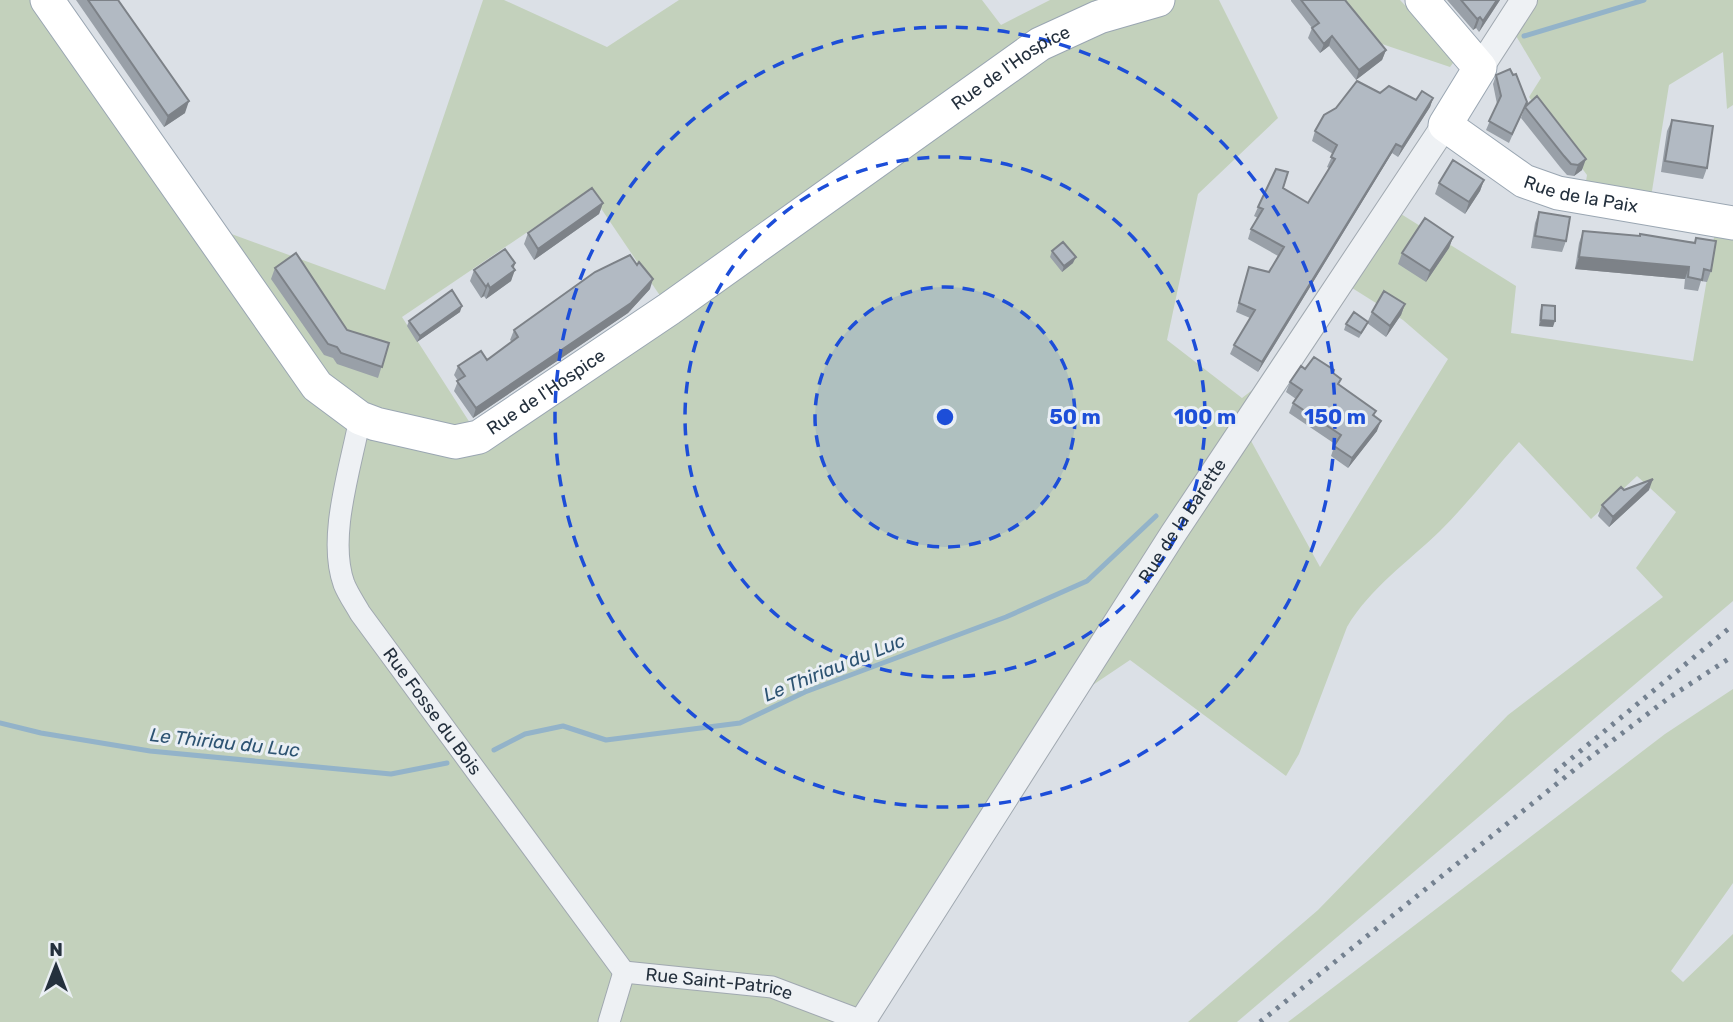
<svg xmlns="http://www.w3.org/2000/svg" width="1733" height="1022" font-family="Rubik,sans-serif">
	<rect width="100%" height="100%" fill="#dbe0e6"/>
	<path fill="#c3d1bc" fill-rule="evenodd" d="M0,0H47L204,224L385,290L483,0H504L607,47L679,0H982L1001,25L1050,0H1219L1278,118L1198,194L1167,340L1242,398L1287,363L1244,428L1320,567L1448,359L1403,320L1341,281L1401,214L1516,286L1511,333L1693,361L1717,220L1733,223V601L1237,1022H1188L1318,910L1508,715L1663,597L1636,568L1676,512L1637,476L1591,519L1519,442C1492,472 1468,503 1440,531C1408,562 1370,588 1347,627L1299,754L1286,776L1130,660L1063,705L862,1022H0ZM582,195L594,198L669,309L479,437L402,317Z
		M1344,0H1400L1456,59L1450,67L1382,44Z
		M1524,0H1733V105L1727,109L1723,52L1669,85L1651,197L1585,187L1587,175L1529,97L1541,78L1509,24Z
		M1733,689V883L1671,971L1683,982L1733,934V1022H1288L1665,734Z"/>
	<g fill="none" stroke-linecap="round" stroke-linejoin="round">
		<path stroke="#93b3c9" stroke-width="5" d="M1524,36L1644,0
			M0,723L41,733L150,751L391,774L447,763
			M494,750L525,734L563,726L606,740L740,723L805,692L1006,617L1087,581L1156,516"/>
		<defs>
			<g id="minor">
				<path id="s1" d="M360,418C351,467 327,537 344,584C348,594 355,604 360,613L624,972"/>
				<path id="s2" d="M624,972L772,987L862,1021"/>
				<path d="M609,1022L624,972"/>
			</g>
			<g id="tertiary">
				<path d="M1480,68L1524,0"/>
				<path id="s3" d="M862,1022L1173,534L1445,125"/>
			</g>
			<g id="primary">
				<path id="s4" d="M47,0L317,386L360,418L376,424L455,442L479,437L669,309L1040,44L1099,17L1158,0"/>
				<path id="s5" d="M1422,0L1480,68L1445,125L1524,181L1558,193L1733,223"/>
			</g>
		</defs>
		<use href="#minor" stroke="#a0a8b0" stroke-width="23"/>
		<use href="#tertiary" stroke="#a0a8b0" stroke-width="28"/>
		<use href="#primary" stroke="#9aa6b2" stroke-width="35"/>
		<use href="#minor" stroke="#eef1f4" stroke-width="21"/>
		<use href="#tertiary" stroke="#eef1f4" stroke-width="26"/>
		<use href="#primary" stroke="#fff" stroke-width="33"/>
		<path stroke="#748190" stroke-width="5" stroke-dasharray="3.5 7" stroke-linecap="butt" d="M1555,772L1733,625
			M1260,1022L1579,766L1670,697L1733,656"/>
	</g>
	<path fill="#99a0a8" d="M76,0H118L185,113L164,127Z
		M1291,0H1345L1386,50L1382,60L1356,80L1329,46L1320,53L1308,38L1312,28L1291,1Z
		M1447,0H1500L1479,32L1476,28L1473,30Z
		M1496,75L1527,102L1509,143L1486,130L1497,104L1493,84Z
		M1380,93L1416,100L1433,98L1430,107L1398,157L1392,153L1258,372L1230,354L1234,345L1250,318L1236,312L1249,267L1269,272L1278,256L1248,239L1251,229L1258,218L1254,216L1258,207L1283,188L1308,203L1329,168L1327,167L1333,154L1312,141L1315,131Z
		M1537,96L1582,170L1574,176L1567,175L1560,167L1521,118L1525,107Z
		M1672,120L1707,168L1703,179L1661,172L1667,131Z
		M1484,180L1480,191L1465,214L1435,194L1439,183Z
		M603,203L599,214L534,260L524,244L528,233Z
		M1539,212L1566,241L1562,252L1531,248L1535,223Z
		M1583,231L1695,242L1696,238L1711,271L1707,282L1701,281L1698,291L1684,289L1685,279L1575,269L1579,243Z
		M1453,237L1449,248L1426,282L1398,264L1402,253Z
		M1052,251L1073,263L1062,272L1050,257Z
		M515,263L511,281L486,299L484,296L481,298L470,281L474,270Z
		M275,268L347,330L389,343L378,378L337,364L333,358L324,355L271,279Z
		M650,289L628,313L473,418L454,391L458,381L454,375L458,366L487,360L512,342L510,340L514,330Z
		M1405,304L1401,315L1386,337L1367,323L1372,312Z
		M1542,305L1553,327L1539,326L1540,311Z
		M460,312L417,342L407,326L409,321Z
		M1368,322L1366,327L1359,338L1344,330L1346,324Z
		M1305,369L1333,373L1339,385L1376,411L1374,416L1377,431L1348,468L1331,456L1335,444L1289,413L1293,403L1296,399L1286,392L1290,382Z
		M1624,490H1649L1609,527L1598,516L1602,505Z"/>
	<path fill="#7d8288" d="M1497,0H1500L1479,32L1483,21Z
		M1480,17L1476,28L1473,30L1477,19Z
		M1332,36L1329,46L1320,53L1324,44Z
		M1386,50L1382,60L1356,80L1359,70Z
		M1433,98L1430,107L1398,157L1402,147Z
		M189,101L185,113L164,127L168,116Z
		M1396,144L1392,153L1258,372L1262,362Z
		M1586,159L1582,170L1574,176L1578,165Z
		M1484,180L1480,191L1465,214L1469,202Z
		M603,203L599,214L534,260L538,249Z
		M1453,237L1449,248L1426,282L1430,271Z
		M1076,257L1073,263L1062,272L1064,266Z
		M1579,257L1689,267L1685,279L1575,269Z
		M515,263L512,272L515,270L511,281L486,299L490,288Z
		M653,279L650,289L628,313L473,418L476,408Z
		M488,284L484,296L481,298L486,287Z
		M1405,304L1401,315L1386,337L1390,326Z
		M462,306L460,312L417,342L420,336Z
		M1541,320L1555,321L1553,327L1539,326Z
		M1381,421L1377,431L1348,468L1352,458Z
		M1653,479L1649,490L1609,527L1613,517Z"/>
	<path fill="#b2bac3" stroke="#7d8288" stroke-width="2" d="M88,0H118L189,101L168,116Z
		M1301,0H1345L1386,50L1359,70L1332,36L1324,44L1312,28L1319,23Z
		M1461,0H1497L1483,21L1480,17L1477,19Z
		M1510,69L1513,75L1516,74L1527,102L1512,134L1489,121L1501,96L1496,75Z
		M1357,81L1380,93L1389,86L1416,100L1422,91L1433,98L1402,147L1396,144L1262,362L1234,345L1255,310L1239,303L1249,267L1269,272L1284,247L1251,229L1263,209L1258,207L1276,169L1288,172L1283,188L1308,203L1335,159L1331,157L1337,145L1315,131L1324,115L1336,108Z
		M1537,96L1586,159L1578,165L1571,164L1564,156L1525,107Z
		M1672,120L1713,126L1707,168L1665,161Z
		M1453,160L1484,180L1469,202L1439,183Z
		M592,188L603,203L538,249L528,233Z
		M1539,212L1570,217L1566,241L1535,236Z
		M1425,218L1453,237L1430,271L1402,253Z
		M1583,231L1640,236V234L1695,243L1696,238L1716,241L1711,271L1704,269L1702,280L1688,277L1689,267L1579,257Z
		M1063,242L1076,257L1064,266L1052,251Z
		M505,249L515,263L512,266L515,270L490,288L488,284L486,287L474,270Z
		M296,253L347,330L389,343L382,367L341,353L337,347L328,344L275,268Z
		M630,255L637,265L639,262L653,279L631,303L476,408L457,381L465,376L458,366L481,351L487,360L518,337L514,330L595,272Z
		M452,290L462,306L420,336L409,321Z
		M1384,291L1405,304L1390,326L1372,312Z
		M1542,305L1555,306V321L1541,320Z
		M1354,312L1368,322L1361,333L1346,324Z
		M1314,357L1334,370L1333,373L1341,379L1338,384L1376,411L1373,415L1381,421L1352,458L1334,446L1341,435L1293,403L1302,390L1290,382L1301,366L1305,369Z
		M1653,479L1613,517L1602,505L1621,487L1624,490Z"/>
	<circle cx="945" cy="417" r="130" fill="#1d4ed8" fill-opacity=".12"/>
	<g fill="none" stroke="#1d4ed8" stroke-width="3.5" stroke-dasharray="12 9">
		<circle cx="945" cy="417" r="130"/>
		<circle cx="945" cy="417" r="260"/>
		<circle cx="945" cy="417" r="390"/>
	</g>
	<g text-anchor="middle" stroke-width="6" stroke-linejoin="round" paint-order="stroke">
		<g font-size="18" fill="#24303d" stroke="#eaeff4">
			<text dy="6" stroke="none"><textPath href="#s4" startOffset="1295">Rue de l'Hospice</textPath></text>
			<text dy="6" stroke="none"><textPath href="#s5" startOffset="312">Rue de la Paix</textPath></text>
			<text dy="6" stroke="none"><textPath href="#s4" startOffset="728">Rue de l'Hospice</textPath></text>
			<text dy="6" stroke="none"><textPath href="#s3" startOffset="595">Rue de la Barette</textPath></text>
			<text dy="6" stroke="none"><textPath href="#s1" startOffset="324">Rue Fosse du Bois</textPath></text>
			<text dy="6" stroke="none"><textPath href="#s2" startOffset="96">Rue Saint-Patrice</textPath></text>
		</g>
		<g font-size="19" font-style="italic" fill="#2d5372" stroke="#eaeff4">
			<text transform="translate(834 667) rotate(-22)" y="7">Le Thiriau du Luc</text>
			<text transform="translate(225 742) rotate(6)" y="7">Le Thiriau du Luc</text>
		</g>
	</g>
	<circle cx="945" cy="417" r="10" fill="#1d4ed8" stroke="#eaeff4" stroke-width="3.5"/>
	<g font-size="21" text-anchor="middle" font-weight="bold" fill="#1d4ed8" stroke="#eaeff4" stroke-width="6" stroke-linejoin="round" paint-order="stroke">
		<text x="1075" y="424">50 m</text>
		<text x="1205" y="424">100 m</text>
		<text x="1335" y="424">150 m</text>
	</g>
	<g transform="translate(56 966)" stroke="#eaeff4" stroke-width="5" paint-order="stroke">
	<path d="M0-5L12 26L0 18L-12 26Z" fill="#24303d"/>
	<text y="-10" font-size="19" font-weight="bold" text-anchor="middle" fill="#24303d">N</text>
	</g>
</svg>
